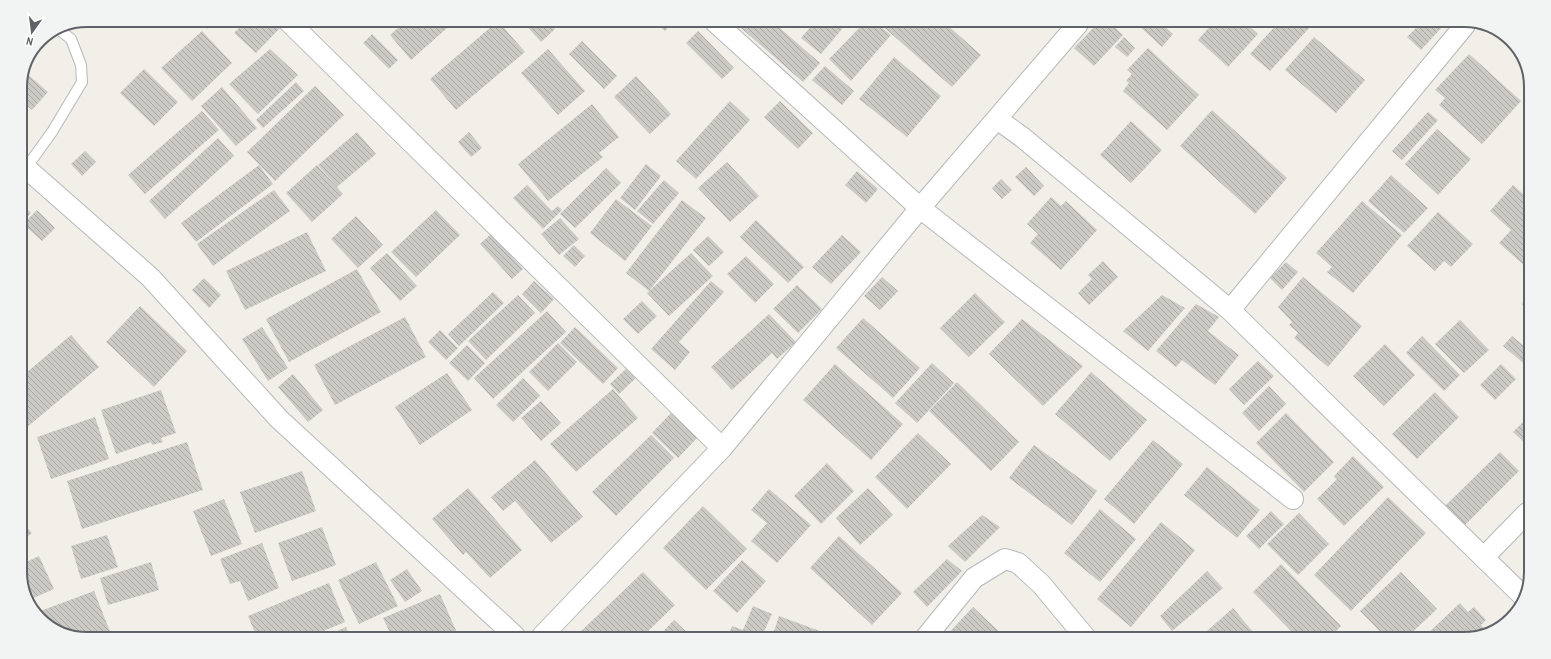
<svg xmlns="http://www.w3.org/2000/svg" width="1551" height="659" font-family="'Archivo Narrow',sans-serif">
	<defs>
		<pattern id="building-back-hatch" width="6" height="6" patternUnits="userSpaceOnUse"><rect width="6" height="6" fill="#cccac5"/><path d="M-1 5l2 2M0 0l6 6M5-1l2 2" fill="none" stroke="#a9a8a4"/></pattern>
	</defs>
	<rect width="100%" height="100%" fill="#f1efe8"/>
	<path fill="url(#building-back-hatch)" d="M199,20H217L207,29Z
		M246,21H274L281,27L256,53L234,33Z
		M370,21H381L376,27Z
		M406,21H455L411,60L390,35Z
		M498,21L525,52L456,110L430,79Z
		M523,22H549L555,29L541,42Z
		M654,22H673L665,31Z
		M734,22H773L820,63L803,82Z
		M814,23H847L821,54L801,38Z
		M864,23H876L891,35L851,81L829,59Z
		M879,23H945L981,55L952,87Z
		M1097,24H1111L1123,35L1094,66L1074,48Z
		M1141,24H1162L1173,34L1162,47L1139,26Z
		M1212,24H1247L1258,34L1228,67L1198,40Z
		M1277,24H1307L1310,27L1270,71L1250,54Z
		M1419,25H1444L1421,50L1407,37Z
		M202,31L232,63L192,101L161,68Z
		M698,31L734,68L722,79L686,43Z
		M372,34L398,60L389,69L363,43Z
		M1124,37L1135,48L1127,57L1115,47Z
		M1314,37L1365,80L1336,113L1285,70Z
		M582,41L617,76L604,89L569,54Z
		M1148,48L1199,95L1167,130L1123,91L1129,83L1126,81L1132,74L1127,70Z
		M270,49L298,75L258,114L229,84Z
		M548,49L585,91L558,115L521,73Z
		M1469,54L1521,101L1482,144L1439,105L1445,98L1435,90Z
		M894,57L941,96L907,137L859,99Z
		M825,66L854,91L842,105L812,80Z
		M144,69L178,102L154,126L120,93Z
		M25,72L48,92L32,110L20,100V83Z
		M636,76L671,114L650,134L614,97Z
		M296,82L304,91L263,128L256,120Z
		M315,86L344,115L275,181L247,152Z
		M222,87L257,128L236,146L201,106Z
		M730,101L750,120L696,179L676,161Z
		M780,101L813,133L798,149L764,117Z
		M592,104L619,137L599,153L603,157L548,201L518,164Z
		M1212,110L1287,178L1255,214L1180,146Z
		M202,111L219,130L145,194L128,175Z
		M1428,112L1438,120L1402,160L1392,151Z
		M1131,121L1162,150L1131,183L1100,155Z
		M1437,129L1471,159L1438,195L1405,164Z
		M357,132L376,154L337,187L318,165Z
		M469,132L482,148L471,157L458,142Z
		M218,138L234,156L165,219L149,201Z
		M85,151L96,162L82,176L71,164Z
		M727,162L759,196L730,222L698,188Z
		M646,164L661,176L635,210L620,198Z
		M259,165L273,184L196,242L181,223Z
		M317,165L343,194L312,222L286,193Z
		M1026,167L1044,186L1034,196L1015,177Z
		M606,168L621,183L575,228L560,214Z
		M857,171L878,189L866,203L845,185Z
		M1391,175L1428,208L1404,233L1368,201Z
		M1001,179L1012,190L1002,199L992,188Z
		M664,180L679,193L653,224L637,211Z
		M527,185L552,211L558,206L562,210L543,229L513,198Z
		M1513,185L1530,200L1528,269L1499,243L1511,230L1490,211Z
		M274,190L290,211L213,266L197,244Z
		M1051,197L1061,206L1066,201L1097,230L1061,270L1030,243L1038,234L1027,224Z
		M616,199L652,226L625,261L590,233Z
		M682,200L706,218L649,291L626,273Z
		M1362,201L1402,235L1353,293L1327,272L1332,267L1316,253Z
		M20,202L31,213L20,224Z
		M37,210L55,228L42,241L23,224Z
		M436,210L460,235L416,277L391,252Z
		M1438,212L1473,244L1451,267L1444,261L1435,271L1407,246Z
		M356,216L383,245L358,268L331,239Z
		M560,218L579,239L559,255L541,234Z
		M756,220L804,267L788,283L740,237Z
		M307,232L326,271L245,310L226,271Z
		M491,234L523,269L512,279L480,244Z
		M842,235L861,252L831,284L812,267Z
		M708,236L724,252L709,266L693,250Z
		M574,245L585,256L575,267L563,256Z
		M387,253L417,286L400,301L370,268Z
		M691,253L713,276L669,316L647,293Z
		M746,256L774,284L755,303L727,274Z
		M1103,261L1118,277L1089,305L1078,293L1092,279L1088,275Z
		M1286,262L1298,272L1282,290L1270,278Z
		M357,269L381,312L289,362L266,319Z
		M882,277L898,291L880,310L864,296Z
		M1303,277L1362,326L1328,367L1294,338L1298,333L1289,325L1292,322L1278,307Z
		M204,278L221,295L209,308L192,290Z
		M534,281L554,299L541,313L522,294Z
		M711,281L724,292L679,342L690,352L675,370L651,349Z
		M797,285L822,309L798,333L773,309Z
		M493,292L504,303L459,346L448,334Z
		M975,293L1005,322L969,357L940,328Z
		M518,295L535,313L486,360L468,341Z
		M1162,295L1185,308L1148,351L1123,331Z
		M1529,296V310L1522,304Z
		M642,301L657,316L638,334L623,319Z
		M1196,304L1219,317L1208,331L1239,355L1215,385L1182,360L1176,367L1156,351Z
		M140,306L187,351L154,387L106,342Z
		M547,311L566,332L493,399L474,378Z
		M769,314L796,342L777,359L772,353L732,390L711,367Z
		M405,317L426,357L335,405L314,365Z
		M863,318L920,368L893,398L836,348Z
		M1022,319L1083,366L1043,406L989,354Z
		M1460,320L1489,350L1464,373L1435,344Z
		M262,327L288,368L268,381L242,339Z
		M575,327L618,368L603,384L560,343Z
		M440,330L458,348L446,360L428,342Z
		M71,335L99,367L20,433V378Z
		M1422,336L1460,375L1444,391L1406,353Z
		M1512,336L1528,349V367L1503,346Z
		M558,343L577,362L548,391L529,372Z
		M1385,344L1415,375L1384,406L1353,376Z
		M467,345L485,363L468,381L449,363Z
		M1258,361L1274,376L1244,405L1229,389Z
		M932,363L954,383L917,423L895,403Z
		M835,364L903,424L871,460L803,400Z
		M1501,364L1516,379L1495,400L1480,385Z
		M627,368L637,377L619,394L610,384Z
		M1091,372L1147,420L1110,461L1055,414Z
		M447,373L472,410L420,445L395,407Z
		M293,374L323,410L308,422L278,387Z
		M523,378L540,396L513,422L496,405Z
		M957,382L1019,442L991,471L929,411Z
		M1269,386L1286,404L1259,431L1242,413Z
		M613,389L638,418L576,472L550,444Z
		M161,390L176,433L161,438L163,442L152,445L151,442L116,454L101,410Z
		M1435,392L1459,417L1417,459L1392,434Z
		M541,401L561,423L541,441L521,418Z
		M671,413L697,438L678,458L652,433Z
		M1286,413L1334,462L1304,492L1256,443Z
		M95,417L109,459L51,479L37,437Z
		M1528,417V431L1527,445L1513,432Z
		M918,433L951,464L907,509L875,477Z
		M651,435L674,458L616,516L592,492Z
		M1153,440L1183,464L1134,524L1104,499Z
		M187,442L203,490L82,529L67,481Z
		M1034,445L1097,491L1072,525L1009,478Z
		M1500,452L1519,471L1465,525L1445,506Z
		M1353,456L1384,487L1344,526L1317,499L1337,479L1334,476Z
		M535,460L583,517L551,543L515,501L503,511L491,497Z
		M827,463L854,491L821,524L794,496Z
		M1207,467L1260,510L1237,538L1184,495Z
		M302,471L316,511L255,533L240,492Z
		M468,488L522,550L490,578L466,552L463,555L432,519Z
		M868,488L893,515L860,545L836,518Z
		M769,489L811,525L777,563L751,541L767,523L751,510Z
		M1388,497L1426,533L1351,611L1314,575Z
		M224,499L242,544L211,556L193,511Z
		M703,506L747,549L706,590L663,548Z
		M1100,509L1136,539L1100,582L1064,553Z
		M1271,511L1284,524L1259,549L1246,536Z
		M1299,513L1329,544L1298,575L1267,544Z
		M982,515L1000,527L965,562L948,546Z
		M20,520L32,533L20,543Z
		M1161,522L1195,550L1131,627L1097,599Z
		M322,527L336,565L292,581L278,543Z
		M107,535L118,567L81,579L71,546Z
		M839,536L902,593L872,625L810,568Z
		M262,543L279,588L248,601L240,581L230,584L220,559Z
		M39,556L54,589L29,600L20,576V565Z
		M947,559L962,571L927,607L913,592Z
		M742,560L766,581L737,613L713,591Z
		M151,562L159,590L108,605L100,578Z
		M376,562L398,606L359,624L338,580Z
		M1281,564L1341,626L1328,639L1298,638L1253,592Z
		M407,569L422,591L405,602L390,580Z
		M1207,571L1223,588L1172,631L1160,616Z
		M643,572L675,605L643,636H576Z
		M1401,572L1437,609L1405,639H1387L1360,611Z
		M329,583L345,622L321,632L323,635H256L248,616Z
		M94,591L111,634H62L35,613Z
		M440,594L458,635H391L383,618Z
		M1460,603L1468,612L1474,607L1486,620L1481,625L1487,632L1464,639H1427L1425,636Z
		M753,606L772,614L762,636H728L732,626L743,630Z
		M973,607L1005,637H945Z
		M1233,608L1258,638H1199Z
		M779,616L836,637H772Z
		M674,620L691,636H659Z
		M346,627L349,635H328Z"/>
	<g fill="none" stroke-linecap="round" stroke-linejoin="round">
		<defs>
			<path id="lane" d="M26,168L52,132L82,82L81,65L71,39L57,28"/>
			<path id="street" d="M288,21L722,448
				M715,22L920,208L1293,499
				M997,119L1022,137L1230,310L1525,598
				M20,175L26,168L150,277L279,419L515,636
				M1230,310L1465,25
				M1484,557L1527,513
				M542,636L722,448L920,208L1078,24
				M926,637L974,578L1005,559L1018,563L1041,584L1086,638"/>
		</defs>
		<use href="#lane" stroke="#b5b8bc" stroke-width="12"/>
		<use href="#street" stroke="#b5b8bc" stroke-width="22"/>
		<use href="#lane" stroke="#fff" stroke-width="10"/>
		<use href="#street" stroke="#fff" stroke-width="20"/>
	</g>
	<path d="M0 0H1551V659H0ZM87 27H1464A60 60 0 0 1 1524 87V572A60 60 0 0 1 1464 632H87A60 60 0 0 1 27 572V87A60 60 0 0 1 87 27Z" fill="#f2f3f3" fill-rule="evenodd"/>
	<path fill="none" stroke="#5f6368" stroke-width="2" d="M87 27H1464A60 60 0 0 1 1524 87V572A60 60 0 0 1 1464 632H87A60 60 0 0 1 27 572V87A60 60 0 0 1 87 27Z"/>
	<g transform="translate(32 32) rotate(194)" stroke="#ffffff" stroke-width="3" paint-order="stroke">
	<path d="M0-3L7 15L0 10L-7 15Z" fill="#5f6368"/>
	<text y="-6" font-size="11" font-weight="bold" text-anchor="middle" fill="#5f6368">N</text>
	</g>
</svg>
